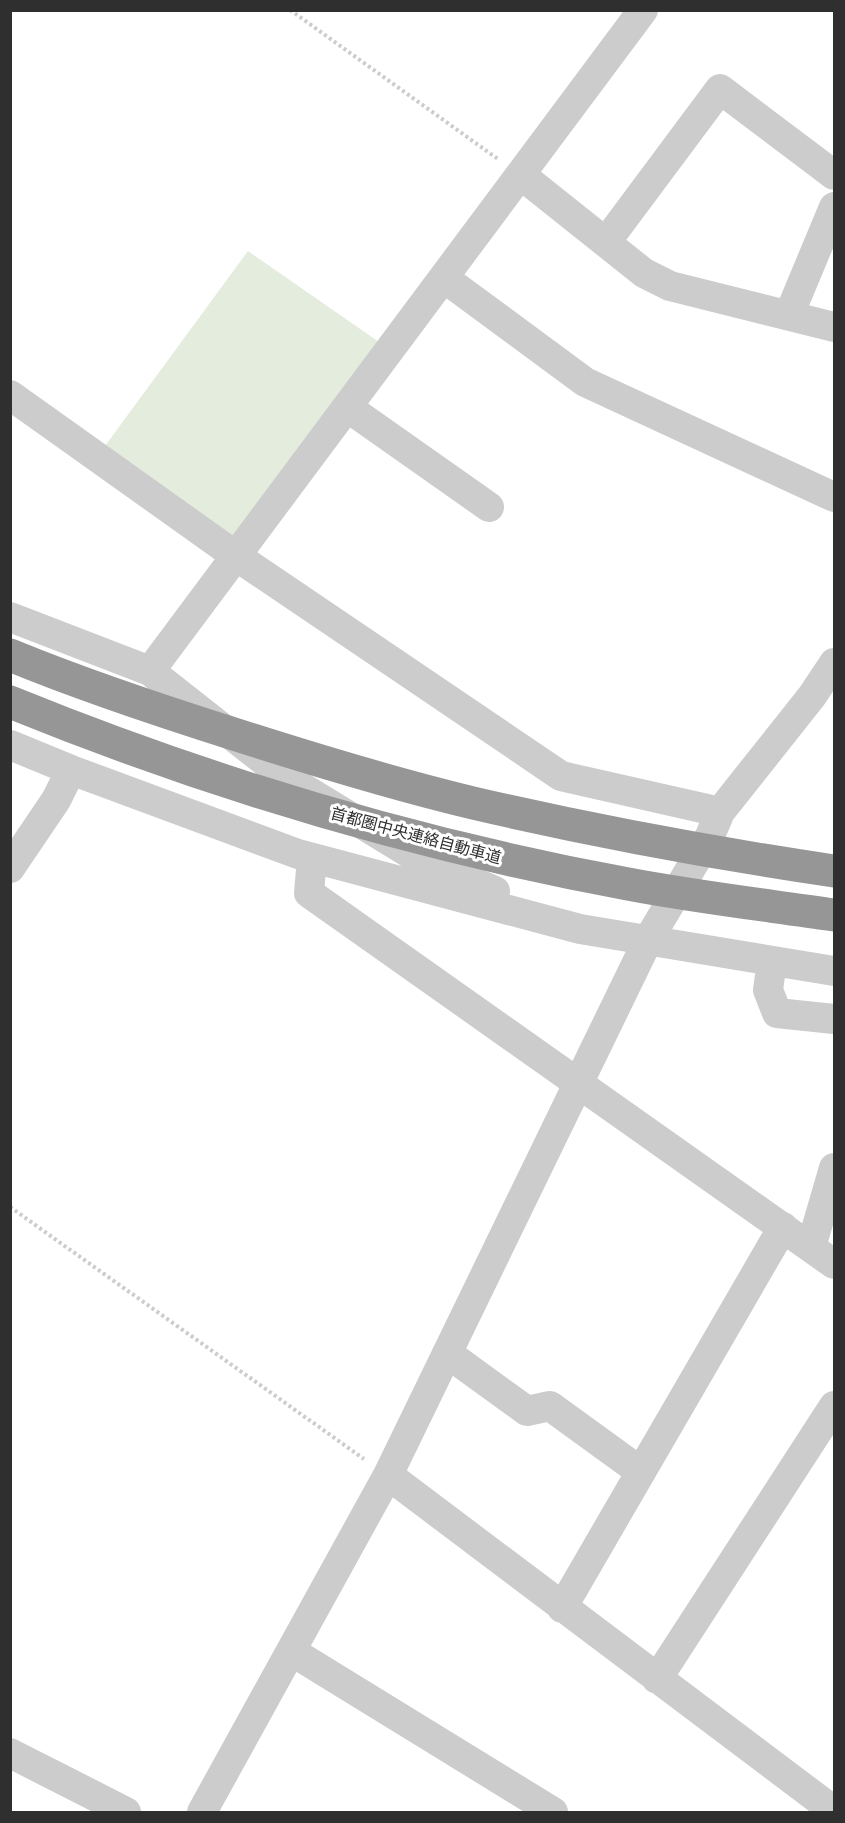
<svg xmlns="http://www.w3.org/2000/svg" width="845" height="1823" font-family="'IBM Plex Sans','Noto Sans JP',sans-serif">
	<rect width="100%" height="100%" fill="#fff"/>
	<path fill="#e3ecdd" d="M248,251L379,342L241,536L227,538L105,446Z"/>
	<g fill="none" stroke-linecap="round" stroke-linejoin="round">
		<path stroke="#ccc" stroke-width="4" stroke-dasharray="3 3" stroke-linecap="butt" d="M290,10L498,159
			M10,1207L364,1459"/>
		<path stroke="#ccc" stroke-width="30" d="M521,175L644,273L670,286L834,327
			M606,242L720,89L834,175
			M444,278L585,382L834,497
			M789,315L834,207
			M10,395L236,556L561,776L720,812
			M347,407L489,507
			M10,617L150,671L282,775L419,859L495,891
			M150,671L643,10
			M10,745L71,770L298,854L580,929L834,971
			M312,858L309,893L834,1264
			M10,868L56,800L71,770
			M772,961L768,990L777,1013L834,1019
			M811,1247L834,1168
			M447,1353L527,1411L550,1406L641,1472
			M388,1475L834,1811
			M562,1608L783,1227
			M291,1651L553,1812
			M657,1679L834,1406
			M10,1753L126,1812
			M202,1812L388,1475L647,942L710,836L720,812L812,696L834,663"/>
		<path stroke="#969696" stroke-width="33" d="M10,655C85,686 161,711 237,735C315,760 394,784 473,803C593,831 713,853 834,871
			M10,702C209,783 417,845 628,884C696,897 766,905 834,915"/>
	</g>
	<g text-anchor="middle" stroke-width="6" stroke-linejoin="round" paint-order="stroke">
		<g font-size="16" fill="#2f2f2f" stroke="#fff">
			<text transform="translate(416 835) rotate(15)" y="6">首都圏中央連絡自動車道</text>
		</g>
	</g>
	<rect width="845" height="1823" fill="none" stroke="#2f2f2f" stroke-width="24"/>
</svg>
